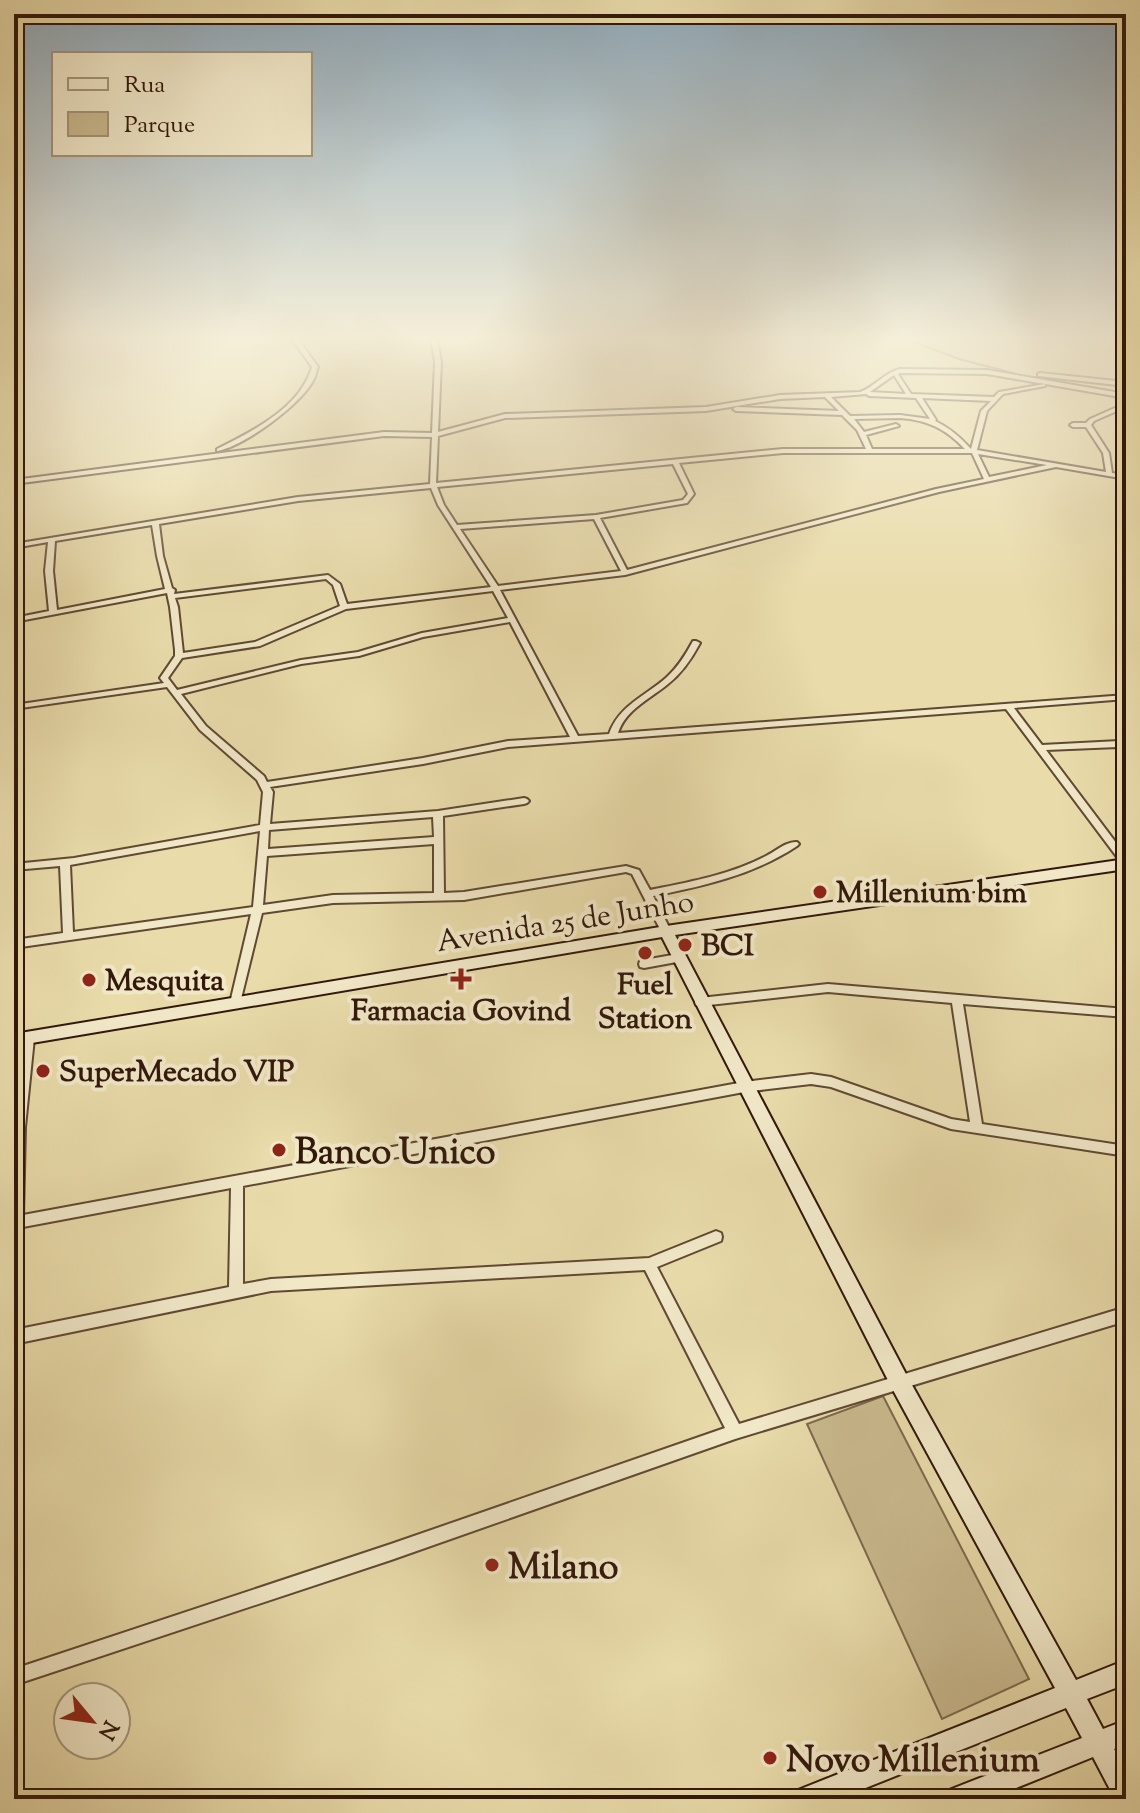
<svg xmlns="http://www.w3.org/2000/svg" width="1140" height="1813" font-family="'Sorts Mill Goudy',serif">
	<rect width="100%" height="100%" fill="#e9dbaa"/>
	<filter id="stains"><feTurbulence type="fractalNoise" baseFrequency=".0025" numOctaves="4"/><feColorMatrix values="0 0 0 0 .2 0 0 0 0 .09 0 0 0 0 .02 0 0 0 .5 -.17"/></filter>
	<radialGradient id="worn" r=".72"><stop offset=".6" stop-color="#630" stop-opacity="0"/><stop offset="1" stop-color="#630" stop-opacity=".3"/></radialGradient>
	<path fill="#caba8f" stroke="#7e694d" stroke-width="2" d="M883,1396L1029,1679L942,1719L807,1424Z"/>
	<g fill="none" stroke-linecap="round" stroke-linejoin="round">
		<path stroke="#7b654a" stroke-width="2" d="M906,339L959,359L1013,373"/>
		<defs>
			<path id="street" d="M292,339H298L318,367C316,371 316,376 314,379C302,404 243,447 217,451V449C253,431 300,408 312,367Z
				M431,339H437L441,362L438,432L505,414L706,407L780,395L860,392C875,387 885,372 900,369L987,370L1126,394V398L987,374L900,373L898,374L911,394L994,397L999,392L1045,384V386L1003,394L987,411L977,450L1106,472L1103,453L1086,427H1073L1070,425L1073,423H1086L1090,419L1126,403V407L1094,421L1091,425L1109,453L1112,473L1126,475V479L1056,467L939,492L625,575L500,590L578,736L609,734C619,705 646,696 667,677C678,667 686,654 693,641H696L700,643C692,658 682,673 668,684C650,699 626,709 618,733L1126,695V699L1014,708L1042,745L1119,741L1126,744V750L1118,747L1046,750L1126,856V866L1123,865L1006,709L508,747L423,764L270,787L273,792L270,824L438,811L524,798L527,799L529,801L527,803L524,804L443,816L444,893L464,892L626,866L639,870L650,890C689,882 729,875 764,857C775,852 786,841 797,842L799,844L797,846C753,875 704,886 653,896L671,931L670,934H662L661,931L632,874L626,872L464,900L333,903L262,913L240,1003L239,1006H231L230,1003L251,914L14,948V940L63,933L60,866L14,870V864L74,858L260,825L263,792L257,780L200,730L167,687L14,709V705L164,683L160,678L175,656V650L170,607L167,593L14,622V618L49,611L45,571L48,542L14,548V544L298,497L430,484L432,437L384,436L14,484V480L384,432L432,433L435,362ZM894,375L906,394L870,392ZM866,394L869,396L916,398L930,419L900,415L850,416L831,397ZM825,397L839,411L736,407L733,409L736,411L842,415L857,430L866,449H783L436,483L438,436L505,418L706,411L780,399ZM922,398L991,401L981,411L971,449C960,437 950,428 935,421L936,420ZM900,418C928,420 946,429 965,449H872L866,435L899,426L896,424L864,432L854,419ZM783,453H972L984,479L936,489L627,570L600,518L687,503L694,494L679,463ZM978,454L1047,465L989,477ZM673,464L688,494L683,500L596,515L457,525L444,505L437,487ZM431,488L438,505L491,587L347,604L340,584L328,575L174,594L175,590L172,588L163,556L159,524L298,501ZM594,519L621,571L498,586L460,529ZM152,525L157,556L165,589L57,610L53,571L55,541ZM326,579L333,585L340,606L255,642L183,653L178,607L175,598ZM493,591L508,618L422,633L358,652L301,660L177,690L168,678L182,658L260,646L346,609ZM510,622L570,737L508,741L423,758L267,782L264,776L206,726L181,694L301,664L359,656L423,637ZM433,817L434,837L268,849L269,830ZM260,831L253,907L73,932L70,865ZM434,844V893L333,895L263,905L267,856Z
				M1040,373L1126,382V386L1038,376V374Z
				M678,954L682,955L683,958L682,961L644,968L640,967L639,964L640,961L644,960Z
				M828,984L1126,1009V1017L963,1004L982,1124L1126,1146V1156L951,1129L831,1087L811,1084L744,1092L243,1186V1284L271,1279L649,1258L716,1231L721,1233L722,1237L721,1241L657,1267L739,1424L1126,1307V1321L735,1439L391,1560L14,1685V1669L391,1544L725,1428L645,1270L271,1291L14,1344V1330L229,1287L231,1188L23,1227L21,1311L19,1316L14,1318V1118L24,1035L28,1034L32,1035L34,1038L25,1127L23,1215L744,1082L811,1074L831,1077L951,1119L970,1122L952,1003L828,992L700,1006L696,1005L695,1002L696,999L700,998Z"/>
			<path id="secondary" d="M1126,859V869L675,935L907,1376L1076,1680L1126,1660V1684L1087,1699L1103,1729L1126,1720V1744L1114,1749L1126,1769V1799H1115L1093,1757L989,1799H946L949,1790L1082,1738L1066,1708L838,1799H795L798,1790L1055,1688L893,1390L662,937L14,1046V1034L666,926Z"/>
		</defs>
		<use href="#street" stroke="#604933" stroke-width="4"/>
		<use href="#secondary" stroke="#32180b" stroke-width="4"/>
		<use href="#street" fill="#f1e8c8" fill-rule="evenodd"/>
		<use href="#secondary" fill="#f1e8c8" fill-rule="evenodd"/>
	</g>
	<linearGradient id="sky" x2="0" y2="1"><stop stop-color="#8fa9ba"/><stop offset="0.57" stop-color="#f5efd9"/><stop offset="1" stop-color="#f5efd9" stop-opacity="0"/></linearGradient>
	<rect width="1140" height="593" fill="url(#sky)"/>
	<g fill="#8f2418" stroke="#f1e8c8" stroke-width="3">
		<circle cx="820" cy="892" r="8"/>
		<circle cx="685" cy="945" r="8"/>
		<circle cx="645" cy="953" r="8"/>
		<path d="M457 967h8v8h8v8h-8v8h-8v-8h-8v-8h8z"/>
		<circle cx="89" cy="980" r="8"/>
		<circle cx="43" cy="1071" r="8"/>
		<circle cx="279" cy="1150" r="8"/>
		<circle cx="492" cy="1565" r="8"/>
		<circle cx="770" cy="1758" r="8"/>
	</g>
	<g text-anchor="middle" stroke-width="8" stroke-linejoin="round" paint-order="stroke">
		<g font-size="30" font-weight="bold" fill="#32180b" stroke="#f1e8c8" text-anchor="start">
			<text x="836" y="902">Millenium bim</text>
			<text x="701" y="955">BCI</text>
			<text x="105" y="990">Mesquita</text>
			<text x="645" y="994" text-anchor="middle">Fuel<tspan x="645" dy="34">Station</tspan></text>
			<text x="461" y="1020" text-anchor="middle">Farmacia Govind</text>
			<text x="59" y="1081">SuperMecado VIP</text>
		</g>
		<g font-size="30" fill="#32180b" stroke="#f1e8c8">
			<text transform="translate(565 921) rotate(-9)" y="10">Avenida 25 de Junho</text>
		</g>
		<g font-size="36" font-weight="bold" fill="#32180b" stroke="#f1e8c8" text-anchor="start">
			<text x="295" y="1163">Banco Unico</text>
			<text x="508" y="1578">Milano</text>
			<text x="786" y="1771">Novo Millenium</text>
		</g>
	</g>
	<rect width="1140" height="1813" fill="none" stroke="#e9dbaa" stroke-width="48"/>
	<rect x="16" y="16" width="1108" height="1781" fill="none" stroke="#32180b" stroke-width="4"/>
	<rect x="24" y="24" width="1092" height="1765" fill="none" stroke="#32180b" stroke-width="2"/>
	<rect x="52" y="52" width="260" height="104" fill="#f1e8c8" stroke="#a5957c" stroke-width="2"/>
	<rect x="68" y="78" width="40" height="12" fill="#f1e8c8" stroke="#a5957c" stroke-width="2"/>
	<text x="124" y="92" font-size="24" fill="#32180b">Rua</text>
	<rect x="68" y="112" width="40" height="24" fill="#caba8f" stroke="#a5957c" stroke-width="2"/>
	<text x="124" y="132" font-size="24" fill="#32180b">Parque</text>
	<g transform="translate(92 1721) rotate(119)"><circle r="38" fill="#f1e8c8" stroke="#a5957c" stroke-width="2"/>
	<path d="M0-6L14 30L0 20L-14 30Z" fill="#8f2418"/>
	<text y="-12" font-size="22" font-weight="bold" text-anchor="middle" fill="#32180b">N</text>
	</g>
	<rect width="100%" height="100%" filter="url(#stains)"/>
	<rect width="100%" height="100%" fill="url(#worn)"/>
</svg>
